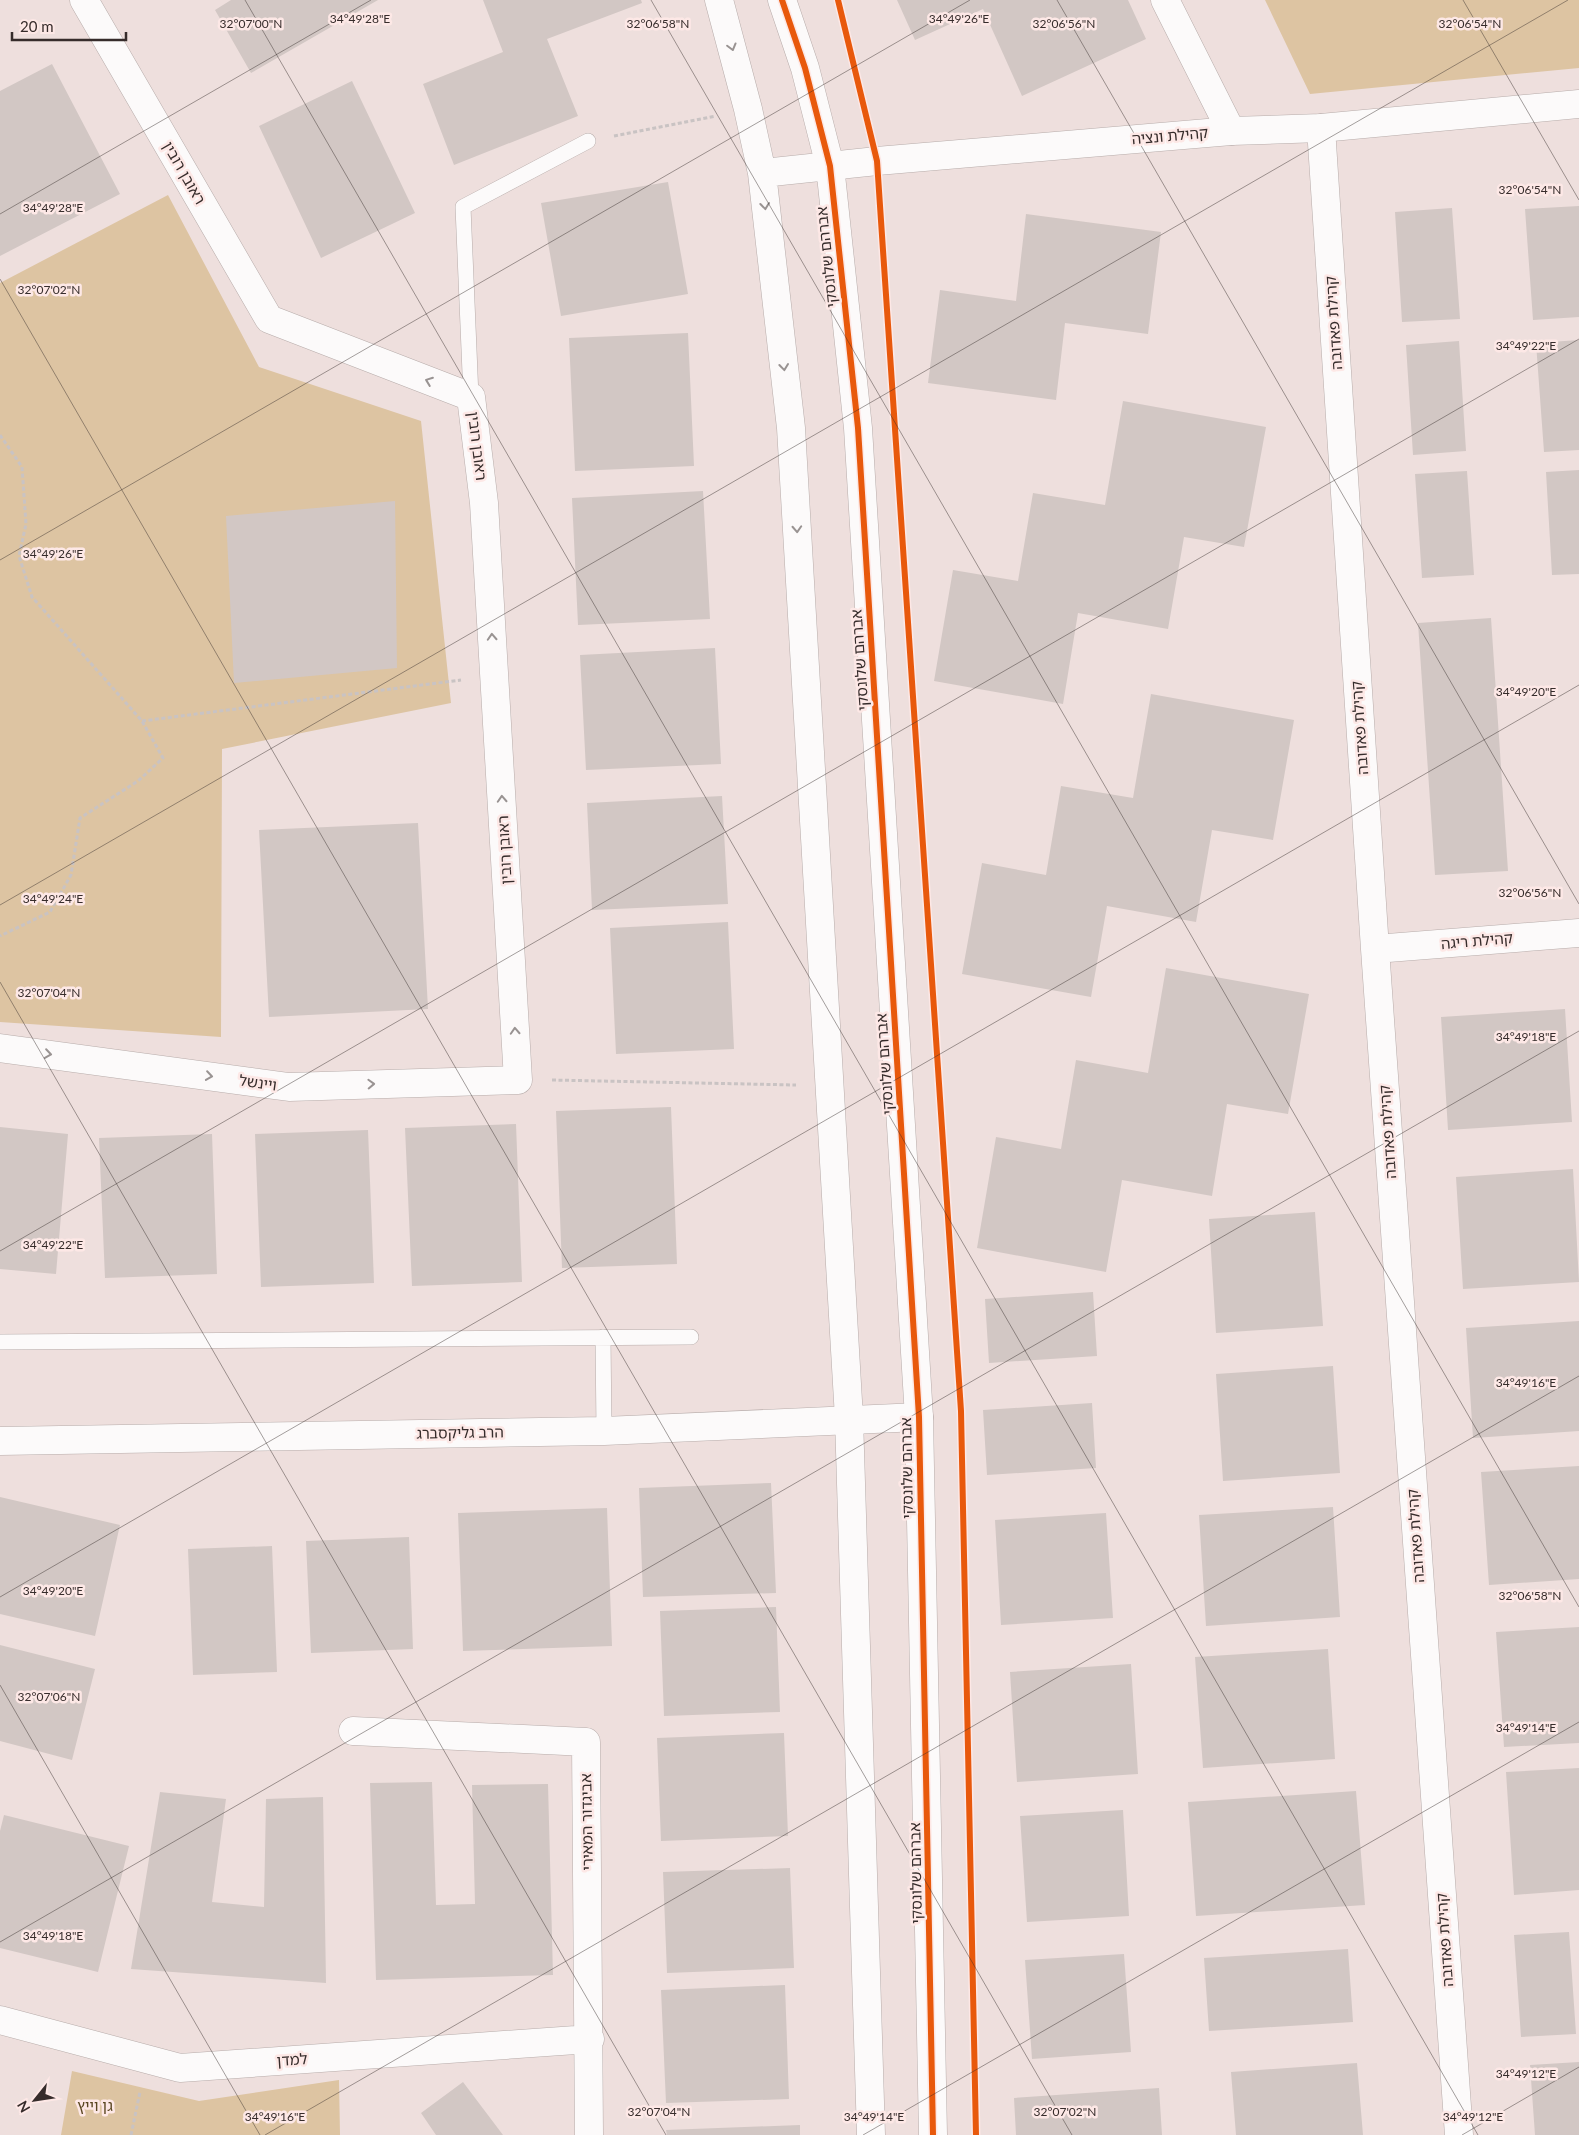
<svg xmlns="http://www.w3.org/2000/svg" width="1579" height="2135" font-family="Lato,'Noto Sans Hebrew',sans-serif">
	<rect width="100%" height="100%" fill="#eedfdd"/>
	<path fill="#ddc4a2" d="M1265,0H1579V68L1310,94Z
		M168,195L259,367L421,421L451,703L222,749L221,1037L0,1022V283Z
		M72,2071L199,2101L339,2080L340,2135H61Z"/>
	<path fill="#d2c7c4" d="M231,0H378L251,73L215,10Z
		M483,0H641L642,3L547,39L578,116L454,165L423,84L503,52Z
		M897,0H1128L1146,39L1022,96L983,9L915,40Z
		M52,64L120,194L0,256V91Z
		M352,81L415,213L321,258L259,126Z
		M668,182L688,294L561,316L541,203Z
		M1579,206V317L1533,320L1525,209Z
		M1452,208L1460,319L1402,322L1395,212Z
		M1026,214L1161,232L1148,334L1065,323L1056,400L928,383L940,290L1016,301Z
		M688,333L694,466L575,471L569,338Z
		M1579,340V450L1544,452L1536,343Z
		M1459,341L1466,451L1413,455L1406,345Z
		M1123,401L1266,427L1244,547L1184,537L1168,629L1078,613L1063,704L934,681L953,570L1018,581L1033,493L1105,505Z
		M1579,470V574L1552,575L1546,472Z
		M1467,471L1474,575L1422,578L1415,474Z
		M703,491L710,619L578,625L572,498Z
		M395,501L397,668L234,683L226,516Z
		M1491,618L1508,871L1435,875L1418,623Z
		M715,648L721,764L586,770L580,655Z
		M1151,694L1294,720L1273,840L1212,830L1196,922L1107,906L1091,997L962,974L982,863L1046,875L1061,786L1133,798Z
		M722,796L728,904L592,910L587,803Z
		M418,823L428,1009L269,1017L259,830Z
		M728,922L734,1049L616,1054L610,928Z
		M1166,968L1309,994L1288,1114L1227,1104L1212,1196L1122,1180L1106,1272L977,1248L996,1137L1061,1149L1076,1060L1148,1073Z
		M1565,1009L1572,1122L1448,1130L1441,1017Z
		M671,1107L677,1264L562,1268L556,1111Z
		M516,1124L522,1282L412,1286L405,1128Z
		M0,1127L68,1134L56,1274L0,1269Z
		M368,1130L374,1283L261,1287L255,1134Z
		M212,1134L217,1274L105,1278L99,1138Z
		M1573,1169L1579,1282L1463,1289L1456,1177Z
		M1315,1212L1323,1326L1216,1333L1209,1219Z
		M1093,1292L1097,1356L989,1363L985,1299Z
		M1579,1321V1431L1473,1438L1466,1328Z
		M1333,1366L1340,1473L1223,1481L1216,1374Z
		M1092,1403L1096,1468L987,1475L983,1410Z
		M1579,1466V1579L1489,1585L1481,1472Z
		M771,1483L776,1593L643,1597L639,1488Z
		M0,1497L120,1525L95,1636L0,1614Z
		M1333,1507L1340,1617L1206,1626L1199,1515Z
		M607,1508L612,1646L463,1651L458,1513Z
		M1106,1513L1113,1618L1001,1625L995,1520Z
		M409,1537L413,1649L311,1653L306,1541Z
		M272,1546L277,1672L193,1675L188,1549Z
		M776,1607L780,1712L664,1716L660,1611Z
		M1579,1627V1743L1504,1747L1496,1632Z
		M0,1645L95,1669L72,1760L0,1741Z
		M1328,1649L1335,1759L1203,1768L1195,1657Z
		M1131,1664L1138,1774L1017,1782L1010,1672Z
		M784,1733L788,1836L661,1841L657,1738Z
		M1579,1768V1890L1514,1895L1506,1772Z
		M432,1782L436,1905L475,1904L472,1785L548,1784L553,1975L376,1980L370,1783Z
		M1356,1791L1365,1905L1196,1916L1188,1802Z
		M160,1792L226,1799L212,1902L264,1907L266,1799L323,1797L326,1983L131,1969Z
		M1123,1810L1129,1916L1027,1922L1020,1816Z
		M4,1815L129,1846L98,1972L0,1948V1831Z
		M790,1868L794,1968L667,1973L663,1872Z
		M1569,1932L1576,2034L1521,2037L1514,1935Z
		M1348,1949L1353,2022L1209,2031L1204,1958Z
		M1124,1954L1131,2052L1032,2059L1025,1960Z
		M785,1985L789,2099L666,2103L661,1990Z
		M1579,2062V2135H1535L1530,2065Z
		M1357,2063L1363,2135H1236L1231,2072Z
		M463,2082L503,2135H436L421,2113Z
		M1159,2088L1162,2135H1016L1014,2098Z
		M800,2125V2135H667L666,2130Z"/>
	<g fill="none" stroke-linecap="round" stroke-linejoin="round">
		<defs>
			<path id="service" d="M471,397L463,207L588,141
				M603,1337L604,1431
				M0,1342L691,1337"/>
			<path id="minor" d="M1165,0L1231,131
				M1321,128L1375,949L1459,2135
				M1375,949L1579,933
				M0,1048L289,1087L518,1080L484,503L471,397L269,319L84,0
				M0,1441L604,1431L919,1417
				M353,1731L586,1742L589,2135
				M0,2020L180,2068L590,2039"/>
			<path id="tertiary" d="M719,0L748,109L762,173L791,428L849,1418L871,2135
				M782,0L805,68L830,166L858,428L919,1417L933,2135
				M762,173L877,161L1231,131L1321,128L1579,104"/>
		</defs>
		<use href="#service" stroke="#b7acaa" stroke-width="16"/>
		<use href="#minor" stroke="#b7acaa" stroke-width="29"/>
		<use href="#tertiary" stroke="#b7acaa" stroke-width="29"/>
		<path stroke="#c9c3c3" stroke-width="3" stroke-dasharray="4 2.5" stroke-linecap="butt" d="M614,136L716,116
			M0,435L22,467L26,524L19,556L32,597L142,721L163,758L138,781L80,818L71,875L50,912L0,936
			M142,721L461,680
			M552,1080L796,1085
			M131,2135L140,2092"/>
		<use href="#service" stroke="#fcfafa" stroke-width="15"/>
		<use href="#minor" stroke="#fcfafa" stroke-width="28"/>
		<use href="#tertiary" stroke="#fcfafa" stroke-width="28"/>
		<defs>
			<path id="cycleway" d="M782,0L805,68L830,166L858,428L919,1417L933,2135
				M838,0L877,161L961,1411L976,2135"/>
		</defs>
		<use href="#cycleway" stroke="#fde8e6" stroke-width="9"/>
		<use href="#cycleway" stroke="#e8590c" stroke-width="6"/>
	</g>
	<defs><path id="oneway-chevron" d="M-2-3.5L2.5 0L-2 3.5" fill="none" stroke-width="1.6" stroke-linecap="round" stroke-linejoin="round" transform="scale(1.25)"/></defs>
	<g stroke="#999392">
		<use href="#oneway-chevron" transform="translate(732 47) rotate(75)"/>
		<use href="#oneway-chevron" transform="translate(765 206) rotate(83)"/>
		<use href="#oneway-chevron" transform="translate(784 367) rotate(83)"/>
		<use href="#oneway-chevron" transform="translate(429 381) rotate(-159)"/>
		<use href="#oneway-chevron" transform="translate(797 529) rotate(87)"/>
		<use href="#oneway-chevron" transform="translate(492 637) rotate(-93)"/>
		<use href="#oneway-chevron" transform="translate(502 799) rotate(-93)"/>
		<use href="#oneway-chevron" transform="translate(515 1031) rotate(-93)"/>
		<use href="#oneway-chevron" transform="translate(48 1054) rotate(8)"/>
		<use href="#oneway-chevron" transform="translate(209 1076) rotate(8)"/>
		<use href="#oneway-chevron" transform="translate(371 1084) rotate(-2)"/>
	</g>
	<path fill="none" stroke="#362c2b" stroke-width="1" stroke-opacity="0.45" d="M245,0L1478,2135M651,0L1579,1607M1057,0L1579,904M1463,0L1579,200M0,214L371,0M0,279L1072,2135M0,560L970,0M0,905L1568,0M0,982L666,2135M0,1251L1579,339M0,1597L1579,685M0,1685L260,2135M0,1942L1579,1031M265,2135L1579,1376M863,2135L1579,1722M1462,2135L1579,2067"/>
	<g text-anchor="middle" stroke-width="5" stroke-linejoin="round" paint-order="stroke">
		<g font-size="15" fill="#362c2b" stroke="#fde8e6">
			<text transform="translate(1170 136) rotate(-5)" y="5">קהילת ונציה</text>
			<text transform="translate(184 173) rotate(60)" y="5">ראובן רובין</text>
			<text transform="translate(827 257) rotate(-96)" y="5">אברהם שלונסקי</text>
			<text transform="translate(1334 323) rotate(-94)" y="5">קהילת פאדובה</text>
			<text transform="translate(477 446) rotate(83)" y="5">ראובן רובין</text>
			<text transform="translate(860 660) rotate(-94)" y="5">אברהם שלונסקי</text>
			<text transform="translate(1360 728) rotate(-94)" y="5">קהילת פאדובה</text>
			<text transform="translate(505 850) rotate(-93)" y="5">ראובן רובין</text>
			<text transform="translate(1477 941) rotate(-5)" y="5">קהילת ריגה</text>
			<text transform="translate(885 1064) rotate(-94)" y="5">אברהם שלונסקי</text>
			<text transform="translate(258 1083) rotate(8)" y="5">ויינשל</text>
			<text transform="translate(1388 1132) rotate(-94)" y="5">קהילת פאדובה</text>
			<text transform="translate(460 1433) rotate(-1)" y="5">הרב גליקסברג</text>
			<text transform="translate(907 1468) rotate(-91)" y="5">אברהם שלונסקי</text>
			<text transform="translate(1416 1536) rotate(-94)" y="5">קהילת פאדובה</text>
			<text transform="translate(587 1822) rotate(-91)" y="5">אביגדור המאירי</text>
			<text transform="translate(916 1873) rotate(-91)" y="5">אברהם שלונסקי</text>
			<text transform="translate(1445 1940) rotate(-94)" y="5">קהילת פאדובה</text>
			<text transform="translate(292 2060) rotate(-4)" y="5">למדן</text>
		</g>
		<g font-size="15" fill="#5a4722" stroke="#fde8e6">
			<text x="95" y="2111">גן וייץ</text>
		</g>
	</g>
	<g font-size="12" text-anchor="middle" fill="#362c2b" stroke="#fde8e6" stroke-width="5" stroke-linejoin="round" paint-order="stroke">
		<text x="360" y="23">34°49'28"E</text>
		<text x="959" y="23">34°49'26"E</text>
		<text x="251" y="28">32°07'00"N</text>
		<text x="1064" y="28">32°06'56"N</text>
		<text x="1470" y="28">32°06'54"N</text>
		<text x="658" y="28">32°06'58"N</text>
		<text x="1530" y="194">32°06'54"N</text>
		<text x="53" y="212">34°49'28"E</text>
		<text x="49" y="294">32°07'02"N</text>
		<text x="1526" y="350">34°49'22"E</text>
		<text x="53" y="558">34°49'26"E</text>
		<text x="1526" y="696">34°49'20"E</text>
		<text x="1530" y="897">32°06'56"N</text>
		<text x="53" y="903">34°49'24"E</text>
		<text x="49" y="997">32°07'04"N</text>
		<text x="1526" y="1041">34°49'18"E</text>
		<text x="53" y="1249">34°49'22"E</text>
		<text x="1526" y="1387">34°49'16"E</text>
		<text x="53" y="1595">34°49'20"E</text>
		<text x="1530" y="1600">32°06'58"N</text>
		<text x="49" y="1701">32°07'06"N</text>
		<text x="1526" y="1732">34°49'14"E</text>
		<text x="53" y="1940">34°49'18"E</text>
		<text x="1526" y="2078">34°49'12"E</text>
		<text x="659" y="2116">32°07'04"N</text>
		<text x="1065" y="2116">32°07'02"N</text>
		<text x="275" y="2121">34°49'16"E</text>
		<text x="874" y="2121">34°49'14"E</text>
		<text x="1473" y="2121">34°49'12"E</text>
	</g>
	<g transform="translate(35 2100) rotate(240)" stroke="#fde8e6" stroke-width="4" paint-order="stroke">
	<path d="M0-4L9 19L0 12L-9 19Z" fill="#362c2b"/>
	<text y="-8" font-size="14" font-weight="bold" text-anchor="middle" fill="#362c2b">N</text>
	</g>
	<path d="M12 32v8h114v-8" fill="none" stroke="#362c2b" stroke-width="2.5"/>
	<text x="20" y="32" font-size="15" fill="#362c2b" stroke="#fde8e6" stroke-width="4" paint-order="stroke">20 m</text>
</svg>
